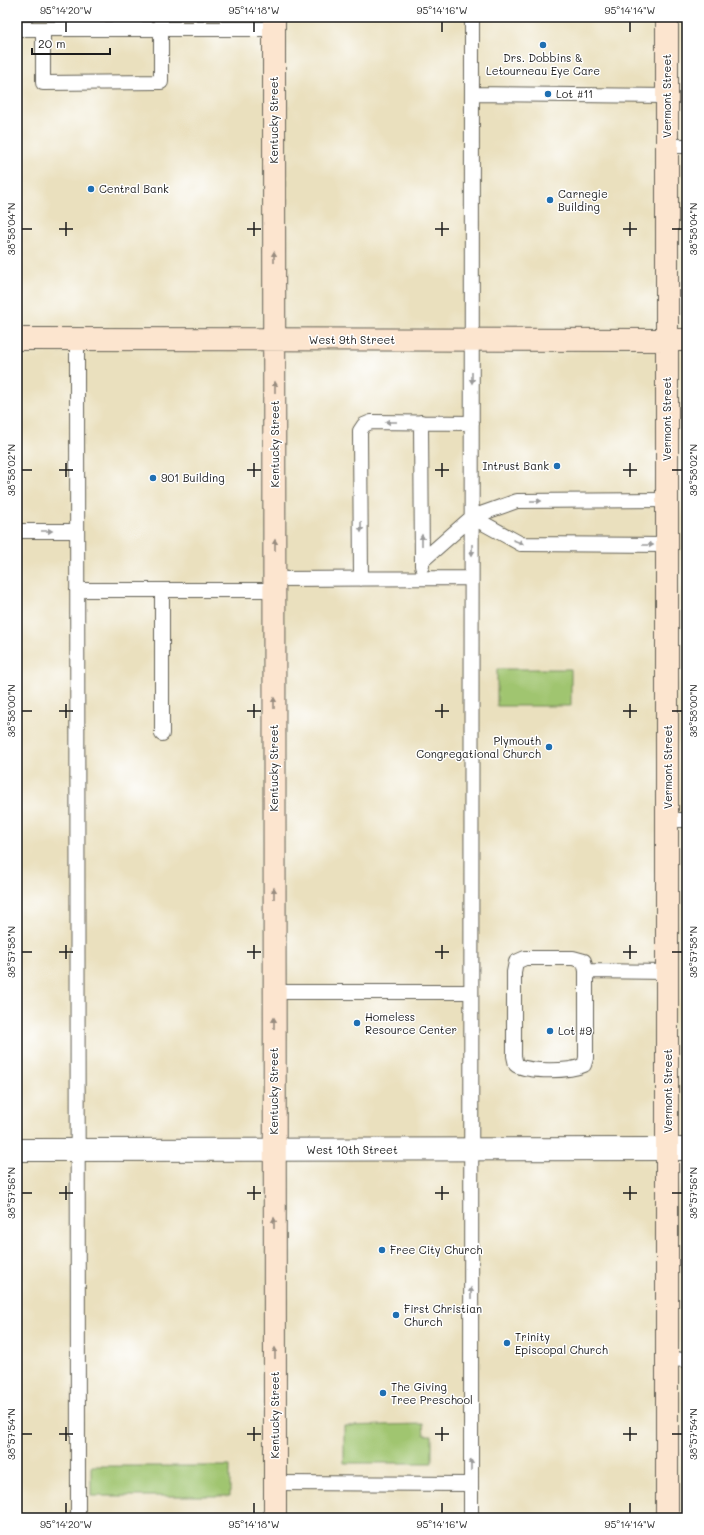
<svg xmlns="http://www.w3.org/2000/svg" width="704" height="1535" font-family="Mali,sans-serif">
	<rect width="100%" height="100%" fill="#fff"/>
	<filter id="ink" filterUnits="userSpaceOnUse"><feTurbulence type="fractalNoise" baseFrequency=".025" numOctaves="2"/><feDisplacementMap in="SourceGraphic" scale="8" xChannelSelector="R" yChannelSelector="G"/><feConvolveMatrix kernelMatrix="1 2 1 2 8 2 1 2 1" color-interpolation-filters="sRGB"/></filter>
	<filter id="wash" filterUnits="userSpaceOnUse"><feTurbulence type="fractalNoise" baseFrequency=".012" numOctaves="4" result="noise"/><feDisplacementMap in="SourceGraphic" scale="16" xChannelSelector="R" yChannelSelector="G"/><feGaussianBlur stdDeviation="0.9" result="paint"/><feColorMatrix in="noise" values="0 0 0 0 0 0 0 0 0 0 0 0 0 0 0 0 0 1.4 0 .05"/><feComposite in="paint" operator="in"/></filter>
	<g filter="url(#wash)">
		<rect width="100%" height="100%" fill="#eae0be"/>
		<path fill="#a0c56f" stroke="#5e7046" d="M497,669H571V706H497Z
			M423,1424L424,1435H432V1463H344V1426Z
			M91,1466H230V1496H91Z"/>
	</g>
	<g filter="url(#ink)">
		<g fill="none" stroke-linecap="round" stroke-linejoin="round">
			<defs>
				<path id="lane" d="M17,29H274
					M43,29V83L161,82V17
					M472,94L667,96
					M667,146H687
					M77,339L78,1518
					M421,422L422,566
					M472,517L521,544L668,545
					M17,531H77
					M422,561L472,517L517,501L668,500
					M275,579L471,578
					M361,579L360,431L364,425L371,422L472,423
					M77,590H275
					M162,734V590
					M668,820H687
					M525,958H573L584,961L586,971V1058L584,1065C569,1072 530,1072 516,1065L514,1056V972L516,962Z
					M586,971L668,972
					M274,992H471
					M668,1359L687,1360
					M275,1483L471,1484
					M471,1518L472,17"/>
				<path id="street" d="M17,1150L687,1149"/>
				<path id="secondary" d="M274,17L275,1518
					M667,17V1518
					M17,339L687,340"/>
			</defs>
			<use href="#lane" stroke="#646155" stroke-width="16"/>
			<use href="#street" stroke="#646155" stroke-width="24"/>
			<use href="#secondary" stroke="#646155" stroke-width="24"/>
			<use href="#lane" stroke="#fff" stroke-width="14"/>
			<use href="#street" stroke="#fff" stroke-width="22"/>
			<use href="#secondary" stroke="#fce5cf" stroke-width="22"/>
		</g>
		<defs><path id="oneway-solid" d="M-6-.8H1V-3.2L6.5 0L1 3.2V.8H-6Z"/></defs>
		<g fill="#978b7e">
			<use href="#oneway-solid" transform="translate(274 257) rotate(-90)"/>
			<use href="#oneway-solid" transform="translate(275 387) rotate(-90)"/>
			<use href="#oneway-solid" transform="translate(275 545) rotate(-90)"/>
			<use href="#oneway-solid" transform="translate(274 703) rotate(-90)"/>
			<use href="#oneway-solid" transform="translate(274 893) rotate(-90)"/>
			<use href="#oneway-solid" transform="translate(274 1023) rotate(-90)"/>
			<use href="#oneway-solid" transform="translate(274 1223) rotate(-90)"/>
			<use href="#oneway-solid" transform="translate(275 1353) rotate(-90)"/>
		</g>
		<g fill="#999">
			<use href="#oneway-solid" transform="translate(472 378) rotate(90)"/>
			<use href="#oneway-solid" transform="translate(391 422) rotate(180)"/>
			<use href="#oneway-solid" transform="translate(536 501)"/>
			<use href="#oneway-solid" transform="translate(361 527) rotate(90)"/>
			<use href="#oneway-solid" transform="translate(47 531)"/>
			<use href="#oneway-solid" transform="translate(422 540) rotate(-90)"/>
			<use href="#oneway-solid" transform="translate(518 542) rotate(21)"/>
			<use href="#oneway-solid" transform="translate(648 545)"/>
			<use href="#oneway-solid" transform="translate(472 550) rotate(90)"/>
			<use href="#oneway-solid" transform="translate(471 1293) rotate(-90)"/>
			<use href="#oneway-solid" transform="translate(471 1465) rotate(-90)"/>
		</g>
	</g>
	<path fill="none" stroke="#1c1c1c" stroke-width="1.5" d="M66,22V32M254,22V32M442,22V32M630,22V32M66,222V236M254,222V236M442,222V236M630,222V236M22,229H32M59,229H73M247,229H261M435,229H449M623,229H637M672,229H682M66,463V477M254,463V477M442,463V477M630,463V477M22,470H32M59,470H73M247,470H261M435,470H449M623,470H637M672,470H682M66,704V718M254,704V718M442,704V718M630,704V718M22,711H32M59,711H73M247,711H261M435,711H449M623,711H637M672,711H682M66,945V959M254,945V959M442,945V959M630,945V959M22,952H32M59,952H73M247,952H261M435,952H449M623,952H637M672,952H682M66,1186V1200M254,1186V1200M442,1186V1200M630,1186V1200M22,1193H32M59,1193H73M247,1193H261M435,1193H449M623,1193H637M672,1193H682M66,1427V1441M254,1427V1441M442,1427V1441M630,1427V1441M22,1434H32M59,1434H73M247,1434H261M435,1434H449M623,1434H637M672,1434H682M66,1503V1513M254,1503V1513M442,1503V1513M630,1503V1513"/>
	<g fill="#1f6fb2" stroke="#fff" stroke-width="1.5">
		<circle cx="543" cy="45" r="4"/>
		<circle cx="548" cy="94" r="4"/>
		<circle cx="91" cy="189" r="4"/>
		<circle cx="550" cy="200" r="4"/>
		<circle cx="557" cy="466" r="4"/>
		<circle cx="153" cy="478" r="4"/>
		<circle cx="549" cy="747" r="4"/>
		<circle cx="357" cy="1023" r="4"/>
		<circle cx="550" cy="1031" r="4"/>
		<circle cx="382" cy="1250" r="4"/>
		<circle cx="396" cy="1315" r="4"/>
		<circle cx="507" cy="1343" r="4"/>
		<circle cx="383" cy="1393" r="4"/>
	</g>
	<g text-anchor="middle" stroke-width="3" stroke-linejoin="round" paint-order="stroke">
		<g font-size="11" fill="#1c1c1c" stroke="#fff" text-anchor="start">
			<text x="543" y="62" text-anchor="middle">Drs. Dobbins &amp;<tspan x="543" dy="13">Letourneau Eye Care</tspan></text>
			<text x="556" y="98">Lot #11</text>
			<text x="99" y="193">Central Bank</text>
			<text x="558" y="198">Carnegie<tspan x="558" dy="13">Building</tspan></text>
			<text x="549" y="470" text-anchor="end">Intrust Bank</text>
			<text x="161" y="482">901 Building</text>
			<text x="541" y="745" text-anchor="end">Plymouth<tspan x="541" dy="13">Congregational Church</tspan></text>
			<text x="365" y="1021">Homeless<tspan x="365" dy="13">Resource Center</tspan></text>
			<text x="558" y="1035">Lot #9</text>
			<text x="390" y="1254">Free City Church</text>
			<text x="404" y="1313">First Christian<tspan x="404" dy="13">Church</tspan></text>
			<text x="515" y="1341">Trinity<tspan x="515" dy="13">Episcopal Church</tspan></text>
			<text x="391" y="1391">The Giving<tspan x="391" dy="13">Tree Preschool</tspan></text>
		</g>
		<g font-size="11" fill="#1c1c1c" stroke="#fff">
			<text transform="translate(667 96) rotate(-90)" y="4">Vermont Street</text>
			<text transform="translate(274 120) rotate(-90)" y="4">Kentucky Street</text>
			<text x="352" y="344">West 9th Street</text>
			<text transform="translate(667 419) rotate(-90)" y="4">Vermont Street</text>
			<text transform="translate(275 444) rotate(-90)" y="4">Kentucky Street</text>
			<text transform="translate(668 767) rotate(-90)" y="4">Vermont Street</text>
			<text transform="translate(274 768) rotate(-90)" y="4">Kentucky Street</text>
			<text transform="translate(274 1091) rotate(-90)" y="4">Kentucky Street</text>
			<text transform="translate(668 1091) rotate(-90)" y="4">Vermont Street</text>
			<text x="352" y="1154">West 10th Street</text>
			<text transform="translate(275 1415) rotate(-90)" y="4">Kentucky Street</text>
		</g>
	</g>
	<rect width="704" height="1535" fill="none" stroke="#fff" stroke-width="44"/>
	<path d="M32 48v6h78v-6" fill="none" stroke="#1c1c1c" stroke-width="2"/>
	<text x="38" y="48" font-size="12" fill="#1c1c1c" stroke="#ffffff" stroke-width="3" paint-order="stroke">20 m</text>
	<rect x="22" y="22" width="660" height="1491" fill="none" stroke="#1c1c1c" stroke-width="1.5"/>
	<g font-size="10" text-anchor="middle" fill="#1c1c1c">
		<text x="66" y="14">95°14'20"W</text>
		<text x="254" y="14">95°14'18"W</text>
		<text x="442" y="14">95°14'16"W</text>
		<text x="630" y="14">95°14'14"W</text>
		<text transform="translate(11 229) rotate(-90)" y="4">38°58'04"N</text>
		<text transform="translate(693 229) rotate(-90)" y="4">38°58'04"N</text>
		<text transform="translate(11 470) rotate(-90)" y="4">38°58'02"N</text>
		<text transform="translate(693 470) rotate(-90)" y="4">38°58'02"N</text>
		<text transform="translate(11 711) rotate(-90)" y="4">38°58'00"N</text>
		<text transform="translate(693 711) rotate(-90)" y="4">38°58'00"N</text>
		<text transform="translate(11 952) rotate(-90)" y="4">38°57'58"N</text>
		<text transform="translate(693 952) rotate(-90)" y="4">38°57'58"N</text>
		<text transform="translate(11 1193) rotate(-90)" y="4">38°57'56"N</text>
		<text transform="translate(693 1193) rotate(-90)" y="4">38°57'56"N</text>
		<text transform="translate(11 1434) rotate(-90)" y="4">38°57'54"N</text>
		<text transform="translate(693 1434) rotate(-90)" y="4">38°57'54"N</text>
		<text x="66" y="1528">95°14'20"W</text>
		<text x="254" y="1528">95°14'18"W</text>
		<text x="442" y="1528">95°14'16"W</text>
		<text x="630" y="1528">95°14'14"W</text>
	</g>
</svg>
